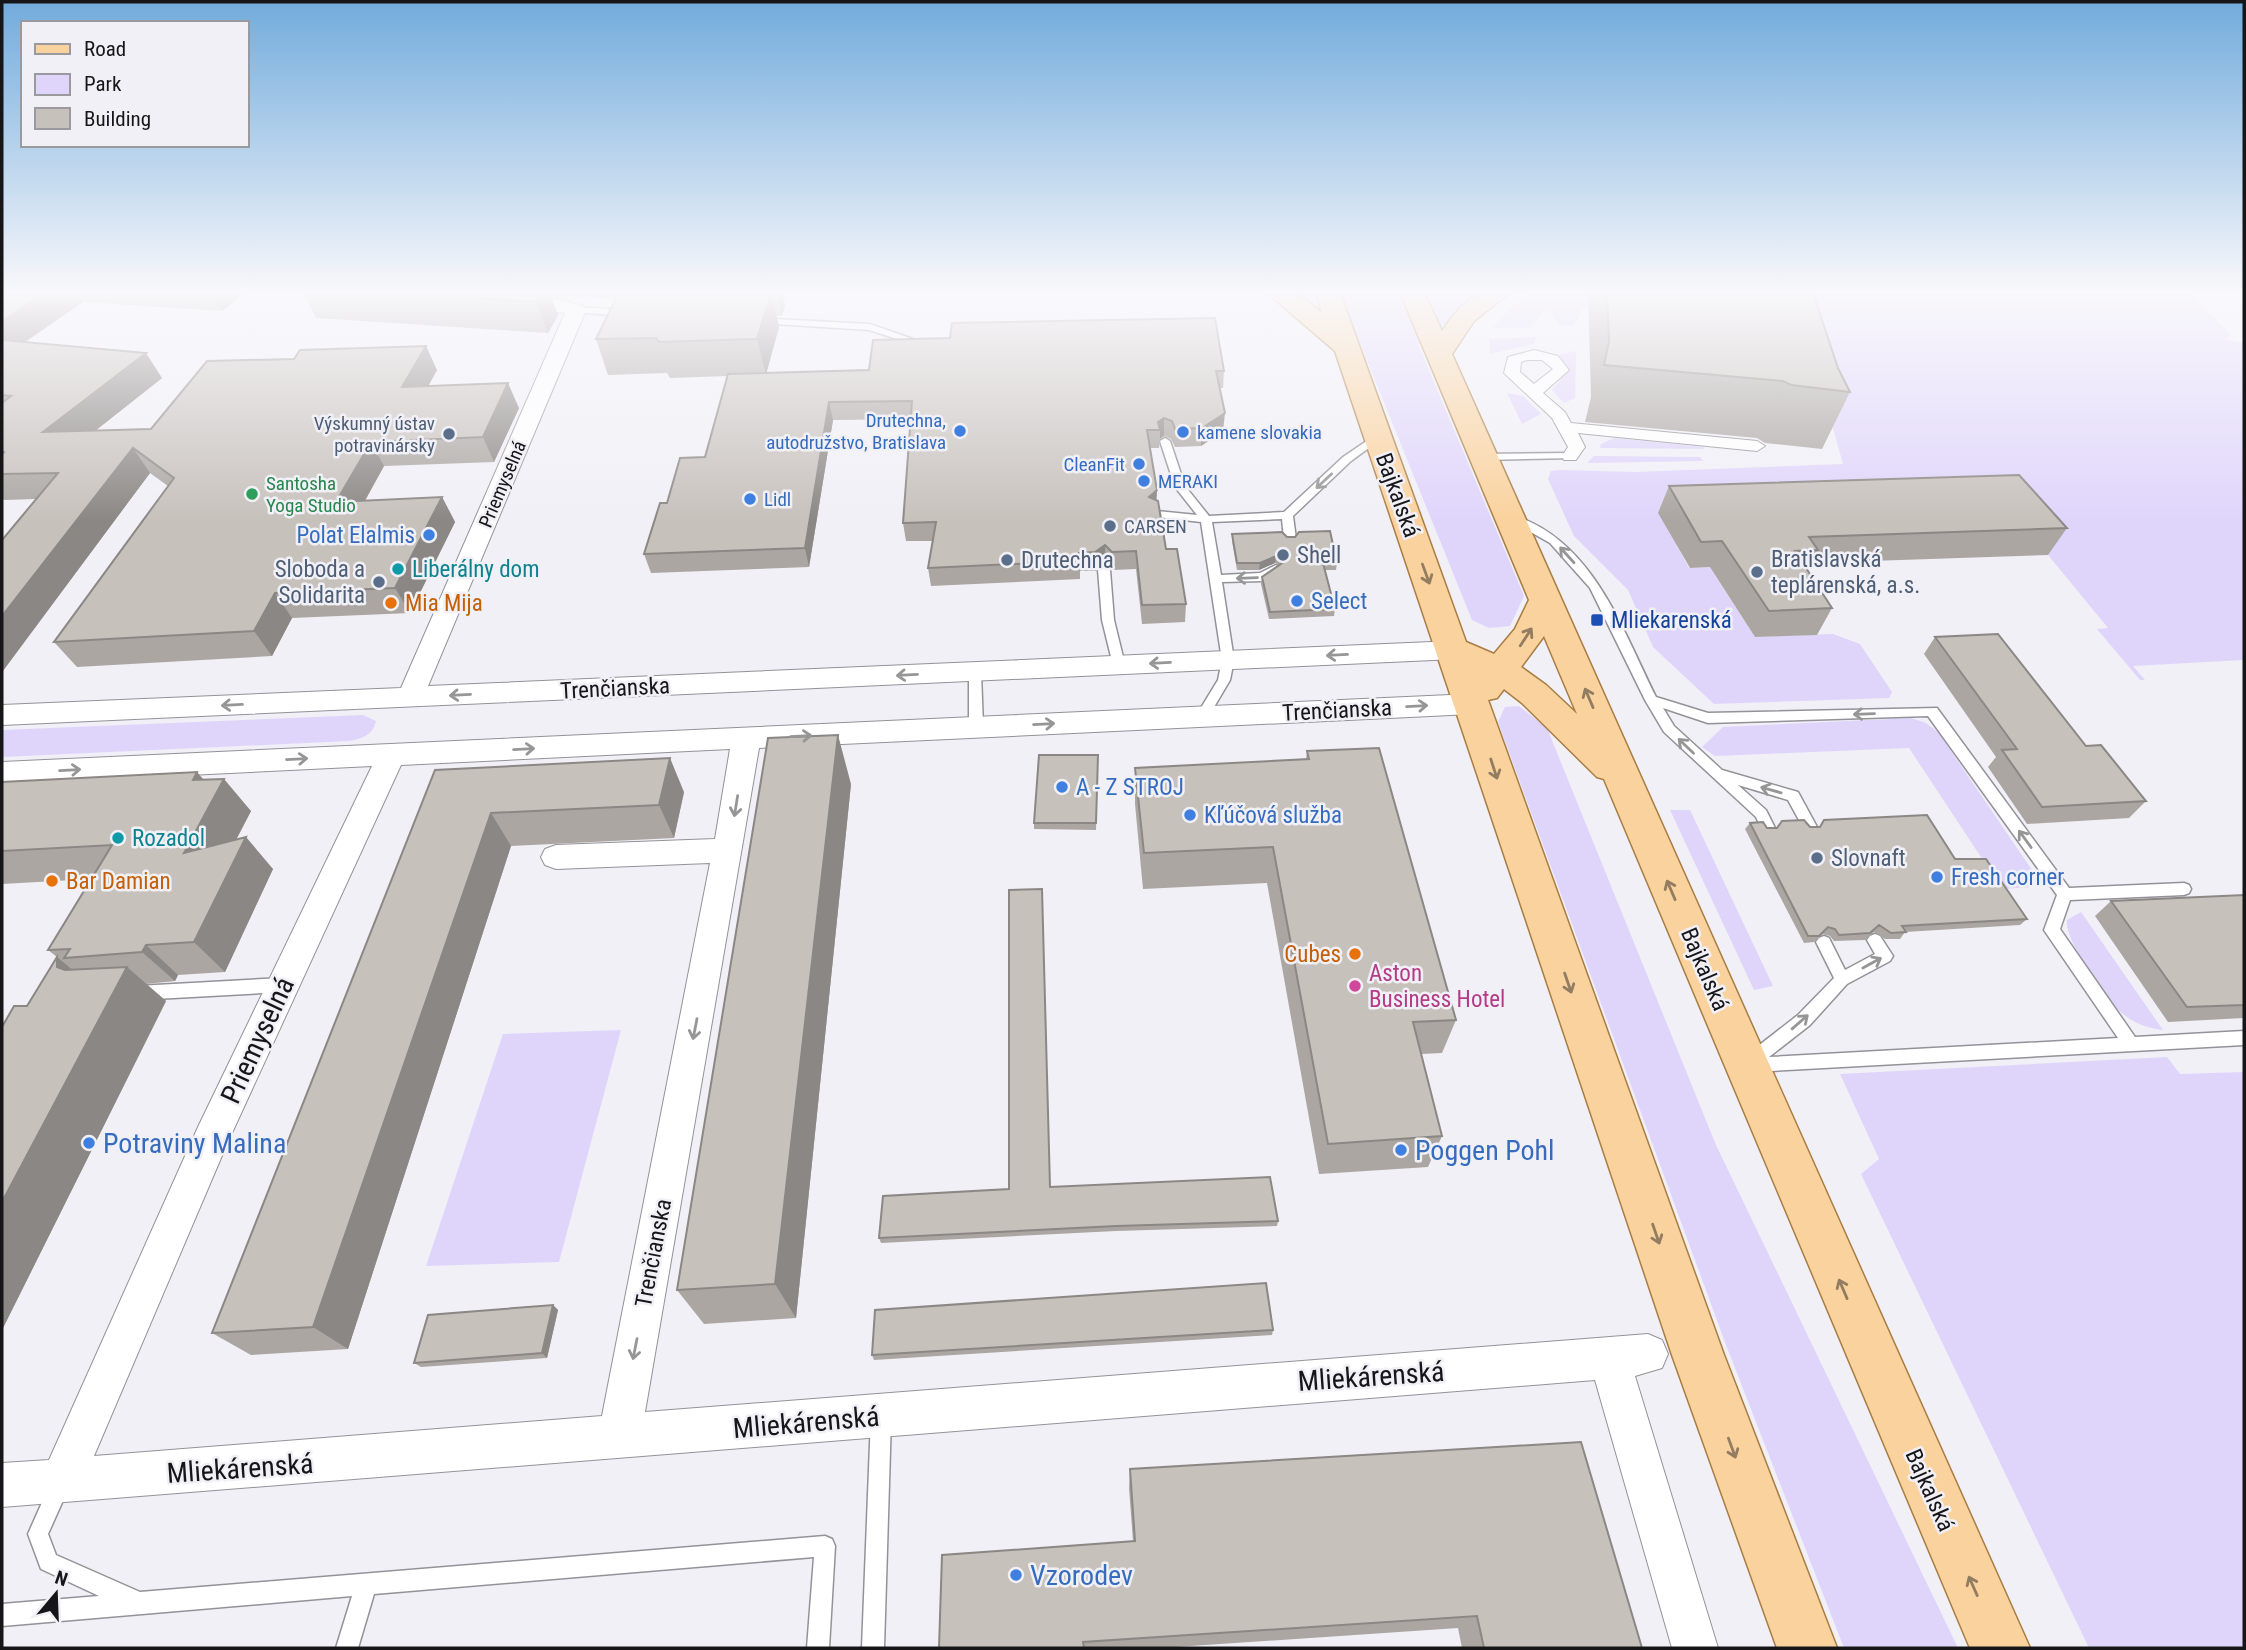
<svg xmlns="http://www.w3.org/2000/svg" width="2246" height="1650" font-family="'Roboto Condensed',sans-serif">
	<rect width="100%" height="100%" fill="#f1f0f7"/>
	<path fill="#dfd5fb" d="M1285,290H1490L1418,344L1524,596L1510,626L1489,628L1472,620L1356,333Z
		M1536,290H1594L1573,326L1560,325L1549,311L1542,312L1531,327L1493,328L1507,311Z
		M1764,290H2185L2231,334L2227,340L2244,343V660L2133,666L2145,680H2140L2097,629L2108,628L2048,555L1659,513L1689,568L1710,567L1755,637L1833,634L1860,644L1892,692L1889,698L1714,704L1653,647L1628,590L1574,536L1548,479L1551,471L1557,470L1636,472L1843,464L1795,293Z
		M1536,337L1534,344L1490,354L1489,339Z
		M1576,351L1575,398L1564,403L1552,390L1568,370L1559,355Z
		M1507,393L1523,396L1541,414L1522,424Z
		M1614,438L1703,447L1704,449L1600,448L1601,444Z
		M1594,456L1700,457L1703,461L1587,463Z
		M1519,706L1547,728L1716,1145L1958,1648H1844L1726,1345L1498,722L1505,707Z
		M363,715L376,721C373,735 362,739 349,741L2,757V730Z
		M1911,718L1926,723L1938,732L2032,870V887L2002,889L1909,748L1715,756L1702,747L1723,727Z
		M1670,810H1690L1773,986L1754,990Z
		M2081,912L2163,1030C2148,1028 2135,1024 2123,1014C2106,1000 2064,940 2067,920Z
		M621,1030L559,1262L426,1266L503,1034Z
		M2167,1057L2180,1074L2244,1072V1648H2089L1861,1174L1879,1159L1840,1074Z"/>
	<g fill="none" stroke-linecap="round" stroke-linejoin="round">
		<defs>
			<path id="service" d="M576,307L627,310L632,313L627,316L573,312V308Z
				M759,318L870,324L930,345L922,347L869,330L756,323L754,321Z
				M1377,434L1382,437L1381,439L1351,461L1293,516L1296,539L1294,541H1286L1284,539L1282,519L1212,522L1221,575L1260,573L1276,565L1282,569L1263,581L1222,582L1234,660L1230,680L1207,719H1197L1196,716L1218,680L1222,660L1201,522L1157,517L1151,514L1157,511L1197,515L1175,487L1160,441L1165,438L1170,441L1185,486L1209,516L1284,512L1343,457Z
				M1570,453L1575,456L1574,458L1483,460L1478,457L1483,454Z
				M1515,516C1593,541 1623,631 1656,697L1708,713L1937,708L2069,888L2184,883L2189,885L2191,889L2189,893L2184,895L2070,900L2060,929L2135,1037L2244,1031V1045L1751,1072L1745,1070L1742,1062L1744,1057L1798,1015L1834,978L1816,942L1819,938L1824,936L1829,938L1845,970L1875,954L1867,940L1870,936L1875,934L1880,936L1893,956L1890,961L1847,984L1810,1025L1769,1057L2118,1038L2044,930L2057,895L1928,716L1708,723L1663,708L1674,726L1722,770L1798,792L1817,827L1815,831H1805L1788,800L1738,785L1766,810L1775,828L1773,832H1763L1756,817L1664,732L1645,700L1590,588L1550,543L1511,521L1509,519Z
				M1104,566L1110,570L1114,620L1125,665L1119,669L1113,665L1102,620L1098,570Z
				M975,668L981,672L983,727L976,732L969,727V672Z
				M282,978L287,980L290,985L287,990L282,992L137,1000L131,998L129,993L131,988L137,986Z
				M881,1408L888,1411L891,1418L884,1648H862L871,1418L874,1411Z
				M59,1477L66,1480L69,1487L48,1534L56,1555L140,1592L825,1536L832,1539L835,1546L829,1648H807L814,1557L374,1594L358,1648H336L352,1596L2,1626V1604L99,1596L41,1569L28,1534L52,1480Z"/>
			<path id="pedestrian" d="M1534,350L1558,356L1569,370L1543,393L1565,412L1571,423L1757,441L1765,446L1757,451L1578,433L1585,447L1576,460H1564L1562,456L1568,447L1552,418L1504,373L1508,357ZM1527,360H1542L1553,369L1534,384L1520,372L1521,362Z"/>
			<path id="minor" d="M513,296L561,300L583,306L586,310L428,686L1455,641L1464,644L1468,650L1464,656L1455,659L2,725V705L401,688L565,313L506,306L503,302Z
				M1472,694L1482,697L1486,704L1482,711L1472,714L759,748L645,1412L1648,1334L1662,1340L1668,1354L1662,1368L1635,1376L1718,1648H1672L1595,1380L2,1507V1463L49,1460L198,1127L372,766L2,784V762ZM730,749L715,839L556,845L545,849L541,857L545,865L556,869L710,863L602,1416L94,1456L227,1144L401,765Z"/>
			<path id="primary" d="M1264,290H1293L1322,313L1315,290H1339L1466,642L1494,654L1515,629L1529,600L1399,290H1423L1442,331C1464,300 1474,290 1513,290L1474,321L1452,354L2030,1648H1970L1604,779L1597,777L1522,703L1504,689L1497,698L1488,700L1724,1355L1837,1648H1777L1672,1355L1335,351ZM1544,636L1577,714L1546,685L1521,667Z"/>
		</defs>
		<use href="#service" stroke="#939298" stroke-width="3"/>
		<use href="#pedestrian" stroke="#939298" stroke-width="2"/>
		<use href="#minor" stroke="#939298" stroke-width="2"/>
		<use href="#primary" stroke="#a87d44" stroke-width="3"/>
		<use href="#service" fill="#fff" fill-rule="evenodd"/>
		<use href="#pedestrian" fill="#fff" fill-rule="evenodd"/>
		<use href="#minor" fill="#fff" fill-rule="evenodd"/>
		<use href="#primary" fill="#fad29d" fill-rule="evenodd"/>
	</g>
	<path fill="#aba6a2" d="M2,290H248L222,311L83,302L24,342L162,378L95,431L151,429L437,370L428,386L519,408L494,462L384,466L365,501L442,497L455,522L410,613L292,618L272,656L77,667L54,642L168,486L150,473L2,671V540L36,499L4,500L2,497Z
		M302,290H782L785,305L782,316H777L779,327L766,373L1224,371L1223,388H1220L1223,431L1201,446L1175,447L1171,439L1164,436L1160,439L1159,448H1150L1157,490L1156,500L1166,549L1186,604L1185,622L1142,624L1136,569L1113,570L1105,564L1095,571H1080V579L931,586L928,568L933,541H906L903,523L911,419L833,420L809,567L651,573L644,554L667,503L705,457L727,376L670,378L667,373L608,375L596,339L615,299L568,296L567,299L551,298L558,315L548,333L316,318Z
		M1588,290H1812L1838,368L1850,392L1822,449L1765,443L1757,438L1585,422L1591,397Z
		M1669,486L2067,528L2048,555L1811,563L1807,570L1832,608L1817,635L1755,637L1710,567L1690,568L1658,513Z
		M1232,534L1287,537L1337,563L1336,570H1324L1335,609L1334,616L1269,619L1261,584L1262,577L1279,565L1275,563L1259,570H1237L1232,541Z
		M1935,637L2086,746L2146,801L2129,818L2027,824L1988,767L1996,757L1924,654Z
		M1307,751L1456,1020L1442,1053L1421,1054L1442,1136L1428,1167L1319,1174L1267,883L1143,889L1135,804V768L1306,759Z
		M1098,755L1096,830L1034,829V823Z
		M435,770L684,792L674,838L511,846L348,1349L251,1355L212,1333Z
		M203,779L251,811L236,840L273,869L225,972L178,975L175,981L146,984L166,1001L2,1330V1027L27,1006L57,957L48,950L91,879L2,884V782Z
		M851,784L796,1318L704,1324L677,1290Z
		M1750,823L1767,828L1810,827L1955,859L2027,919L2020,925L1905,932L1900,939H1885L1874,932L1865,940L1834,941L1830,936L1823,934L1814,942L1804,943L1745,829Z
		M2244,895V1018L2168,1022L2095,916L2111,901Z
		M1051,1187L1278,1221L1277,1226L1116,1231L881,1243L879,1238Z
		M553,1305L558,1310L547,1358L421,1367L414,1363Z
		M875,1310L1273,1330L1272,1335L874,1360L872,1355Z
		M1130,1469L1642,1648H1462L1458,1628L1161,1648H939L1133,1541L1129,1488Z"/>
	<path fill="#8b8784" d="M49,290H75L83,302L2,358V321Z
		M210,290H248L222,311Z
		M542,290H549L558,315L548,333L536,302Z
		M564,290H566L568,296L567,299Z
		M776,290H782L785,305L782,316Z
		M771,292L779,327L766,375L757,339Z
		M426,346L437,370L414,412L402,387Z
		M146,353L162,378L62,457L43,432Z
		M508,383L519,408L494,462L483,437Z
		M829,402L833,420L809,567L805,548Z
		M1225,413L1223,431L1201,446L1202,428Z
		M1164,418V436L1160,439V430L1158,422Z
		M371,442L384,466L350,527L336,502Z
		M133,448L150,473L3,671L2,670V616Z
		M1157,490L1156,509L1149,497Z
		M442,497L455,522L410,613L395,588Z
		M1105,545V564L1095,571V552Z
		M1276,556L1275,563L1259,570L1260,563Z
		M275,593L292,618L272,656L254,631Z
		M838,735L851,784L796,1318L775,1284Z
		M670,758L684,792L674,838L659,805Z
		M197,772L216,794L224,779L251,811L213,884L184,853L193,780Z
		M491,813L511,846L348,1349L313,1327Z
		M246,837L273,869L225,972L194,942Z
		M146,945L178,975L175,981L142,952Z
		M57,957L98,991L57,967Z
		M127,967L166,1001L2,1330V1202Z
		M553,1305L558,1310L547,1358L542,1353Z"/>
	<path fill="#c7c1bc" stroke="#8b8784" stroke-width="2" d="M2,290H49L2,321Z
		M362,290H542L536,302Z
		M620,290H746L771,292L757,339L659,342L656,338L596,339Z
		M1607,290H1812L1838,368L1850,392L1791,385L1783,381L1604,365L1609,341Z
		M1215,318L1224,371H1216L1225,413L1202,428L1175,429L1172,421L1164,418L1158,422L1160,430H1147L1157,490L1149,497L1158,501L1166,549H1177L1186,604L1142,605L1136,551L1112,552L1105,545L1095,552L1079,553V561L928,568L936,522L903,523L912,401L829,402L805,548L644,554L660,503H667L680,458L705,457L728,374L869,370L873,340L950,338L952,323Z
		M2,340L146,353L43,432L151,429L207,361L294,359L300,350L426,346L402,387L508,383L483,437L371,442L336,502L442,497L395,588L275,593L254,631L54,642L174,478L133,448L2,616V540L58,473L2,474V455L4,452H2V403L11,396L2,395Z
		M2019,475L2067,528L1809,537L1818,550L1795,551L1832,608L1769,611L1722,541L1701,542L1669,486Z
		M1330,531L1337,563H1323L1335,609L1270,612L1262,577L1285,561L1276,556L1260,563H1237L1232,534L1282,532L1287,537H1295L1299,532Z
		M1998,634L2086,746L2101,745L2146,801L2042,807L2002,750L2017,749L1935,637Z
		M838,735L775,1284L677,1290L768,738Z
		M1379,748L1456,1020L1413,1022L1442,1136L1328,1144L1273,847L1144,853L1135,768L1309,759L1307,751Z
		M1039,755H1098L1096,823H1034Z
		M670,758L659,805L491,813L313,1327L212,1333L435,770Z
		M197,772L193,780L224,779L184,853L246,837L194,942L146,945L142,952L64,958L70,949L48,950L112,845L2,851V782Z
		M1927,815L1955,859H1986L2027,919L1902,926L1906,932L1891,933L1879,925L1870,933L1839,935L1835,929L1828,927L1819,936H1808L1750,823L1763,822L1767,828H1777L1782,821L1804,820L1810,827H1820L1824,820Z
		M1042,889L1050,1187L1270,1177L1278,1221L1116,1226L879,1238L883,1196L1009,1189V890Z
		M2244,895V1005L2187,1007L2111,901Z
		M57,957V967L65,970L127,967L2,1202V1027L14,1006H27Z
		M1266,1283L1273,1330L872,1355L875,1310Z
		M553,1305L542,1353L414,1363L428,1315Z
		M1581,1442L1642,1648H1484L1477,1616L1083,1642L1084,1648H939L942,1555L1135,1541L1130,1469Z"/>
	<defs><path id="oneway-shaft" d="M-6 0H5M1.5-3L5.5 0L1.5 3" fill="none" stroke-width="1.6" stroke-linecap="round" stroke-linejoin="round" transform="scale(1.75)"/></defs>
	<g stroke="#969697">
		<use href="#oneway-shaft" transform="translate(1324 481) rotate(137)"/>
		<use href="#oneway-shaft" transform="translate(1567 555) rotate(-132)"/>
		<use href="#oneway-shaft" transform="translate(1247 578) rotate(178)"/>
		<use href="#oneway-shaft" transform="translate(1337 655) rotate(177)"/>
		<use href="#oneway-shaft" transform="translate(1160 663) rotate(177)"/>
		<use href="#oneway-shaft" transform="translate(907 675) rotate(177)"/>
		<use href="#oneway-shaft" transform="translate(460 695) rotate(177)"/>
		<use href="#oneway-shaft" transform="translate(232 705) rotate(177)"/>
		<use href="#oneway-shaft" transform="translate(1417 706) rotate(-3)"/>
		<use href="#oneway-shaft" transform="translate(1864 714) rotate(178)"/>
		<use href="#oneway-shaft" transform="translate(1044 724) rotate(-3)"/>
		<use href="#oneway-shaft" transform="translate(801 736) rotate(-3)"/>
		<use href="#oneway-shaft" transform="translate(1686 746) rotate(-136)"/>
		<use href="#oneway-shaft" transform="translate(524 749) rotate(-3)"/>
		<use href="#oneway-shaft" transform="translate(297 759) rotate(-3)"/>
		<use href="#oneway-shaft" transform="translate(70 770) rotate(-3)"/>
		<use href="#oneway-shaft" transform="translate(1771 790) rotate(-164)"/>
		<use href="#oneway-shaft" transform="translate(736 806) rotate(99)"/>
		<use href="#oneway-shaft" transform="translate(2025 839) rotate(-126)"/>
		<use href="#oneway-shaft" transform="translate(1872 963) rotate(-29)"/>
		<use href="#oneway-shaft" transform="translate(1800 1022) rotate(-41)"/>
		<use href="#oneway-shaft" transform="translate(695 1029) rotate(101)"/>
		<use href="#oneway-shaft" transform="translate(635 1349) rotate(101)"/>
	</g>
	<g stroke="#937d61">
		<use href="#oneway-shaft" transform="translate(1426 574) rotate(70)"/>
		<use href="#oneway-shaft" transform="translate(1526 637) rotate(-57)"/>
		<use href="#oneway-shaft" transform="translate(1589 698) rotate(-113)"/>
		<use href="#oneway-shaft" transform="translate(1494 769) rotate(72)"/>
		<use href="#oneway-shaft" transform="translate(1671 890) rotate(-113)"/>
		<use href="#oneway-shaft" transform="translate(1568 983) rotate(71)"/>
		<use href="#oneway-shaft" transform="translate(1656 1234) rotate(71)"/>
		<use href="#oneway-shaft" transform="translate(1843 1289) rotate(-113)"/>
		<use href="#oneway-shaft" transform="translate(1732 1448) rotate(70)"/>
		<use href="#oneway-shaft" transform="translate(1973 1586) rotate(-114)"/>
	</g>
	<linearGradient id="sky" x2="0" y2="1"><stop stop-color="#71abdc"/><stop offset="0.56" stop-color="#f9f8fb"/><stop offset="1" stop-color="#f9f8fb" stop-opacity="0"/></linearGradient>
	<rect width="2246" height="521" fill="url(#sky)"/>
	<g fill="#3f7fe0" stroke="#f1f0f7" stroke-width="2.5">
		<circle cx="960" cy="431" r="7"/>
		<circle cx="1183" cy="432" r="7"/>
		<circle cx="1139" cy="464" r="7"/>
		<circle cx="1144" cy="481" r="7"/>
		<circle cx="750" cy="499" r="7"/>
		<circle cx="429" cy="535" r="7"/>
		<circle cx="1297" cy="601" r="7"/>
		<circle cx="1062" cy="787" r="7"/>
		<circle cx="1190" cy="815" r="7"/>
		<circle cx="1937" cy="877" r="7"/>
		<circle cx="89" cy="1143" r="7"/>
		<circle cx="1401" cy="1150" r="7"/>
		<circle cx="1016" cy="1575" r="7"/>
	</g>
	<g fill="#5c6f8a" stroke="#f1f0f7" stroke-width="2.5">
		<circle cx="449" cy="434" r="7"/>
		<circle cx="1110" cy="526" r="7"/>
		<circle cx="1283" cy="555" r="7"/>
		<circle cx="1007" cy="560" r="7"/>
		<circle cx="1757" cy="572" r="7"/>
		<circle cx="379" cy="582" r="7"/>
		<circle cx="1817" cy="858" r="7"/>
	</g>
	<circle fill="#2e9e5b" stroke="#f1f0f7" stroke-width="2.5" cx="252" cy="494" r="7"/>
	<g fill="#0f9aa8" stroke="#f1f0f7" stroke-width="2.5">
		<circle cx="398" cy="569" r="7"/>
		<circle cx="118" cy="838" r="7"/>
	</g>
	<g fill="#e8710a" stroke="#f1f0f7" stroke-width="2.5">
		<circle cx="391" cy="603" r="7"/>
		<circle cx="52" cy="881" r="7"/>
		<circle cx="1355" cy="954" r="7"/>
	</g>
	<rect fill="#1a4fb4" stroke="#f1f0f7" stroke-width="2.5" x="1590" y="613" width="14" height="14" rx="3.5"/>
	<circle fill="#d1479c" stroke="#f1f0f7" stroke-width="2.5" cx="1355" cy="986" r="7"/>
	<g text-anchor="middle" stroke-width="5" stroke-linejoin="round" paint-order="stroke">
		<g font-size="19" fill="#366cbe" stroke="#f1f0f7" text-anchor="start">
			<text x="946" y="427" text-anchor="end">Drutechna,<tspan x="946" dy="22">autodružstvo, Bratislava</tspan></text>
			<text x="1197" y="439">kamene slovakia</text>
			<text x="1125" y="471" text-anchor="end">CleanFit</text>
			<text x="1158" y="488">MERAKI</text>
			<text x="764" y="506">Lidl</text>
		</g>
		<g font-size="19" fill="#4e5e75" stroke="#f1f0f7" text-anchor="end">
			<text x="435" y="430">Výskumný ústav<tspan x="435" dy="22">potravinársky</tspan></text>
			<text x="1124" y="533" text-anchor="start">CARSEN</text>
		</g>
		<g font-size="19" fill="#27864d" stroke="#f1f0f7" text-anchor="start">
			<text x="266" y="490">Santosha<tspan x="266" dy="22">Yoga Studio</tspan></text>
		</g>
		<g font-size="19" fill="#161618" stroke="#f1f0f7">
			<text transform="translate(502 484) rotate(-67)" y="7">Priemyselná</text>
		</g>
		<g font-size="23" fill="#161618" stroke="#f1f0f7">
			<text transform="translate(1398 495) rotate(70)" y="8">Bajkalská</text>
			<text transform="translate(615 688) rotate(-3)" y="8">Trenčianska</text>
			<text transform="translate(1337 710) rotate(-3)" y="8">Trenčianska</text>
			<text transform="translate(1705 969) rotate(67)" y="8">Bajkalská</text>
			<text transform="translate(653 1253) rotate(-79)" y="8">Trenčianska</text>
			<text transform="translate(1930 1490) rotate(66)" y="8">Bajkalská</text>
		</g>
		<g font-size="23" fill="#366cbe" stroke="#f1f0f7" text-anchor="start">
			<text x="415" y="543" text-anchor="end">Polat Elalmis</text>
			<text x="1311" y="609">Select</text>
			<text x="1076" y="795">A - Z STROJ</text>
			<text x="1204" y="823">Kľúčová služba</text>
			<text x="1951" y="885">Fresh corner</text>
		</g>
		<g font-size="23" fill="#4e5e75" stroke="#f1f0f7" text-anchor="start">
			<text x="1297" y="563">Shell</text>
			<text x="1771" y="567">Bratislavská<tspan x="1771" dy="26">teplárenská, a.s.</tspan></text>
			<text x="1021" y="568">Drutechna</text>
			<text x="365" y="577" text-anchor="end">Sloboda a<tspan x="365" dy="26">Solidarita</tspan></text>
			<text x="1831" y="866">Slovnaft</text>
		</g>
		<g font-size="23" fill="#0d838f" stroke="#f1f0f7" text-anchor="start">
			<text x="412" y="577">Liberálny dom</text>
			<text x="132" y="846">Rozadol</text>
		</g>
		<g font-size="23" fill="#c56008" stroke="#f1f0f7" text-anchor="start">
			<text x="405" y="611">Mia Mija</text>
			<text x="66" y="889">Bar Damian</text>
			<text x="1341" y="962" text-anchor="end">Cubes</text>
		</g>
		<g font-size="23" fill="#164399" stroke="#f1f0f7" text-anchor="start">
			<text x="1611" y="628">Mliekarenská</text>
		</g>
		<g font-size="23" fill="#b23c85" stroke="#f1f0f7" text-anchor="start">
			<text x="1369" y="981">Aston<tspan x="1369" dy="26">Business Hotel</tspan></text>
		</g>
		<g font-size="28" fill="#161618" stroke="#f1f0f7">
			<text transform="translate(257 1040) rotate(-65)" y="10">Priemyselná</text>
			<text transform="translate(1371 1376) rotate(-4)" y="10">Mliekárenská</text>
			<text transform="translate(806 1422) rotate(-5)" y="10">Mliekárenská</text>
			<text transform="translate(240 1468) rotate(-4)" y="10">Mliekárenská</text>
		</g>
		<g font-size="28" fill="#366cbe" stroke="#f1f0f7" text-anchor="start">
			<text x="103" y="1153">Potraviny Malina</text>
			<text x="1415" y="1160">Poggen Pohl</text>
			<text x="1030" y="1585">Vzorodev</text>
		</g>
	</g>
	<rect width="2246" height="1650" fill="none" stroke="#161618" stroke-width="7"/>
	<rect x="21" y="21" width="228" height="126" fill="#f1f0f7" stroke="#99999e" stroke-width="2"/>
	<rect x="35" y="44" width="35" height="10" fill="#fad29d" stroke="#99999e" stroke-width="2"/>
	<text x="84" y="56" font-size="21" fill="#161618">Road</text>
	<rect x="35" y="74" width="35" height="21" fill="#dfd5fb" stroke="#99999e" stroke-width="2"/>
	<text x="84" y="91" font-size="21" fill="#161618">Park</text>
	<rect x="35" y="108" width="35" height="21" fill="#c7c1bc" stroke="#99999e" stroke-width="2"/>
	<text x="84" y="126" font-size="21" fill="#161618">Building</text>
	<g transform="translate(56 1594) rotate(19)" stroke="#f1f0f7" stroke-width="5" paint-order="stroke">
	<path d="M0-5L12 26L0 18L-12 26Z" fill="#161618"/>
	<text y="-10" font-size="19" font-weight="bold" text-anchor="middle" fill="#161618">N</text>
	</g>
</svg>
